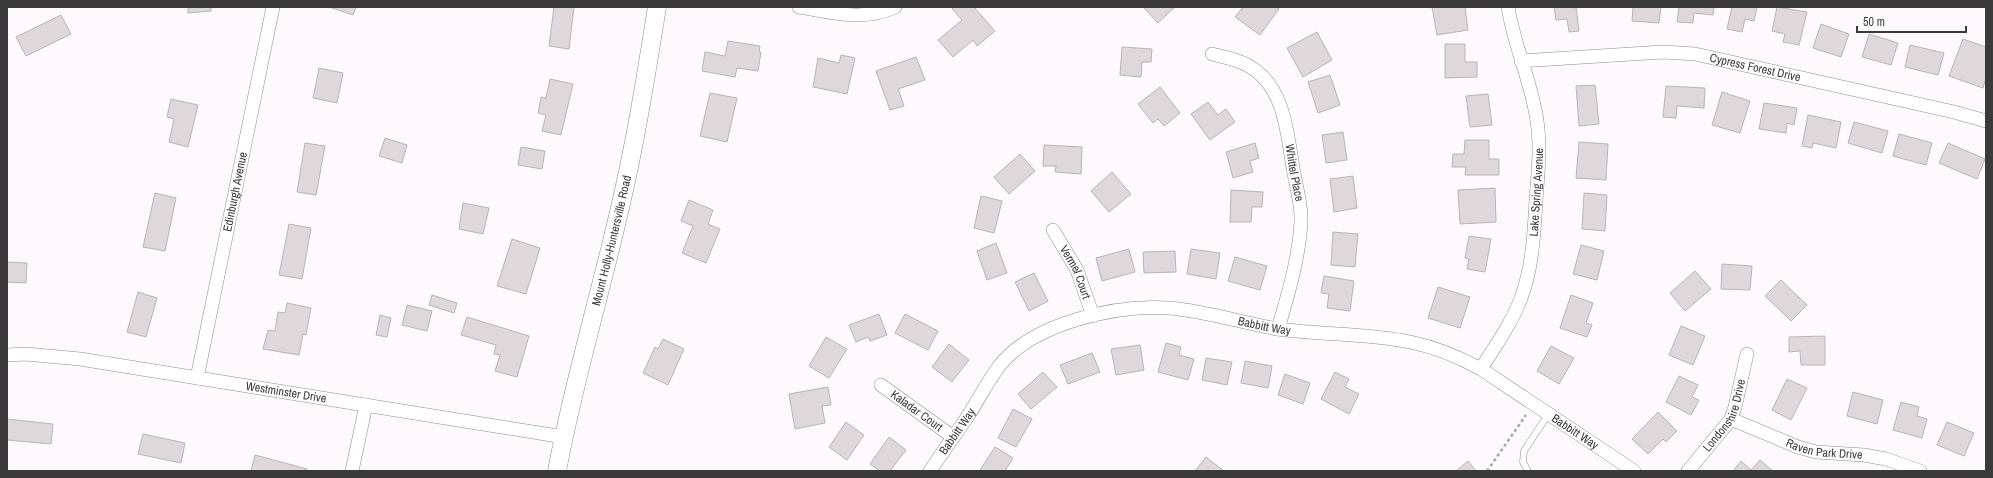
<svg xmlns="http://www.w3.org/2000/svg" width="1993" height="478" font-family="'Archivo Narrow',sans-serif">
	<rect width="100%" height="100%" fill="#fdf9fd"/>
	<path fill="#ded8da" stroke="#b9b4b6" d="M188,7H211V11L188,13Z
		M329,7H356L353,15Z
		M554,7H574L569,49L549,46Z
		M955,7H974L995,31L977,46L973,40L953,57L938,40L962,20L952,9Z
		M1143,7H1175L1158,23Z
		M1243,7H1276L1279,9L1260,35L1235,17Z
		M1432,7H1465L1468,30L1437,35Z
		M1554,7H1576L1579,31L1569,32L1567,19L1556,20Z
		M1633,7H1661L1659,23L1632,21Z
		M1679,7H1714L1713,15L1694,13L1693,23L1677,22Z
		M1732,7H1757L1754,21L1745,19L1742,32L1727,29Z
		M1777,7L1807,12L1799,45L1783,42L1785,34L1772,31Z
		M61,15L71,34L26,56L16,37Z
		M1821,24L1849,34L1841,57L1813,48Z
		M1317,32L1332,60L1303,77L1287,48Z
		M1869,34L1898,43L1891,65L1862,57Z
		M1963,39L1986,47V78L1983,88L1949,76Z
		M728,41L760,46L759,52H761L758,71L737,68L735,77L702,71L705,52L725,56Z
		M1445,44H1465V62H1477V77L1445,78Z
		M1910,45L1944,53L1938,75L1905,67Z
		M1122,47L1152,49L1151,62H1142L1141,77L1120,75Z
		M841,55L855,58L847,94L813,87L818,58L839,63Z
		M916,57L925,80L898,89L904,106L890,110L876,71Z
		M319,68L343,73L337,103L313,98Z
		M1330,75L1340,105L1318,113L1308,82Z
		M550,79L573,84L561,135L542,131L546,115L538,113L541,97L546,98Z
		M1595,85L1599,124L1579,126L1576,86Z
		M1666,86L1705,88L1704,108L1677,106L1676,118L1663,117Z
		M1160,87L1180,113L1164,126L1158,119L1153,123L1138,104Z
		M1722,92L1750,101L1740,133L1712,125Z
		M710,93L737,98L727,142L700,136Z
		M1488,94L1492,125L1470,127L1466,96Z
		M171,99L198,105L188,147L169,142L174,119L167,117Z
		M1208,102L1218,115L1226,109L1235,122L1210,140L1191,114Z
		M1764,103L1797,108L1794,125L1787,123L1786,133L1759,129Z
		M1808,115L1841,122L1836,148L1813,143L1812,148L1802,146Z
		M1854,122L1888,131L1882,153L1848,143Z
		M1343,132L1347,160L1326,163L1322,135Z
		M1899,134L1932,143L1926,165L1893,156Z
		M385,138L407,145L402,163L379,156Z
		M1465,140H1489V159H1499V175H1465L1466,167H1452L1453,154H1464Z
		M1579,142L1608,144L1606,180L1576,178Z
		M305,143L325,146L316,195L297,192Z
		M1255,143L1259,158L1250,161L1253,172L1233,178L1226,152Z
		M1948,143L1985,159L1977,179L1939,163Z
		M1044,145L1082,147L1081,174L1055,172L1056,166H1043Z
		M521,147L545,151L542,169L518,165Z
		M1020,154L1035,171L1009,194L994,177Z
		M1112,172L1131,194L1109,212L1091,191Z
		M1353,176L1357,208L1334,212L1330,179Z
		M1495,188L1496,222L1460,224L1458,190Z
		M1231,190L1263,192L1262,207H1252L1251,222H1230Z
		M155,193L176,198L165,251L143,247Z
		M1584,193L1607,195L1605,231L1582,229Z
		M981,196L1002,201L994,233L974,228Z
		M689,200L713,210L708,224L720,229L706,263L682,253L693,226L681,221Z
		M463,203L489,208L483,234L459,229Z
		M289,224L311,228L302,279L279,275Z
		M1333,232L1358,234L1355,267L1331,265Z
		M1469,236L1491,239L1485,272L1467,269L1469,259L1465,258Z
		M512,239L540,248L526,294L497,286Z
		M996,243L1007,273L987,280L977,251Z
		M1581,245L1604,251L1597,280L1573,274Z
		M1129,249L1135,272L1102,281L1096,258Z
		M1191,249L1220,253L1216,279L1187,274Z
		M1175,251L1176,272L1144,273L1143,252Z
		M1235,257L1267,266L1260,290L1228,281Z
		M7,262L27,263L26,283L7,282Z
		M1722,264L1752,266L1750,290L1721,289Z
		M1695,271L1711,289L1685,311L1670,293Z
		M1034,273L1048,301L1029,311L1015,282Z
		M1324,276L1354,281L1350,311L1327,308L1329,294L1321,293Z
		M1781,280L1807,305L1791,321L1765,296Z
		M1438,287L1470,297L1460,328L1428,318Z
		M138,292L157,298L146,337L127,332Z
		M432,295L457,303L454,313L429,305Z
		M1571,295L1593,303L1586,323L1592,325L1587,337L1560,328Z
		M287,303L311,308L306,335L303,334L299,355L263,349L268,330L275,331L278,312L285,313Z
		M407,305L432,311L427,331L402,325Z
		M879,314L887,335L870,341L868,337L856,342L849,325Z
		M905,314L938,331L928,350L895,333Z
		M380,315L391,318L387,337L376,335Z
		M467,317L529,336L517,377L495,371L500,355L494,354L496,345L461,335Z
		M1681,326L1705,336L1693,365L1669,355Z
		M1825,336V365H1801L1800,351L1789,352V337Z
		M826,337L847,349L829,378L809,366Z
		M663,339L684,349L668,385L643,373L655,347L658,349Z
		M1166,343L1181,347L1179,355L1194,359L1188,380L1158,372Z
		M949,344L969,360L952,382L932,367Z
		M1140,345L1144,370L1116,375L1111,349Z
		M1551,346L1574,358L1559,384L1537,371Z
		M1092,353L1100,372L1068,384L1060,365Z
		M1206,358L1232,362L1227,385L1202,380Z
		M1245,361L1272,366L1268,388L1241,383Z
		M1043,372L1057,387L1031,409L1018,394Z
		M1335,372L1349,379L1345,387L1359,394L1349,414L1321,399Z
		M1285,374L1310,383L1303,404L1278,395Z
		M1679,376L1698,385L1692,397L1699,400L1691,415L1666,402Z
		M1787,379L1807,388L1791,420L1772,410Z
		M828,387L831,405L822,406L825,423L795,429L789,394Z
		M1853,392L1883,400L1877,424L1847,416Z
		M1901,402L1919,407L1917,416L1927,419L1922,438L1893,430Z
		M1013,409L1032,419L1016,447L998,438Z
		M1658,412L1677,431L1666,442L1663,439L1648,454L1632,439Z
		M7,419L53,424L51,444L7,440Z
		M846,422L864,435L847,460L829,447Z
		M1947,422L1974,433L1964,456L1937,445Z
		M143,434L185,443L181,463L138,454Z
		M889,437L906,450L890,471H880L870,464Z
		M995,447L1013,458L1005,471H982L980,470Z
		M255,455L307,469L306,471H251Z
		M1206,457L1224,471H1195Z
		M1760,460L1773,471H1733L1741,461L1751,470Z
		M1468,461L1476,471H1456Z"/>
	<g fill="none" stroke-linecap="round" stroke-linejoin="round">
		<defs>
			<path id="service" d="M1528,471L1523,462L1524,451L1549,413"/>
			<g id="minor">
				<path d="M799,7C831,12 863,22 895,7"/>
				<path id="s1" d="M1212,54C1224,57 1236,59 1247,65C1284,84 1287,131 1293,168C1296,186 1302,205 1301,222C1299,258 1288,295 1278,329"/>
				<path id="s2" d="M1521,61L1663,52L1695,54L1954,112L1986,121"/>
				<path id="s3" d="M1053,230L1077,270L1093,316"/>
				<path id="s4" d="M7,355L26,354L80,359L564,437"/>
				<path id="s5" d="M1481,369C1495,346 1512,323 1521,298C1533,266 1534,233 1536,200C1538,174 1541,147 1537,121C1532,83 1514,46 1508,7"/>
				<path id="s6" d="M197,378L273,7"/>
				<path id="s7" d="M881,385L953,437"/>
				<path id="s8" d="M1731,419L1798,447L1816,452L1864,455L1886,459L1920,471"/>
				<path d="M352,471L366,405"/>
				<path id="s9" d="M930,471C942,453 954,436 966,419C978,401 987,382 1000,365C1034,323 1117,304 1169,308C1206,311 1242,323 1278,329C1322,335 1367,333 1410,342C1435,347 1459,357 1481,369L1634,471"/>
				<path id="s10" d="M1688,471L1731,419L1735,407L1747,354"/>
			</g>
			<g id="secondary">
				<path id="s11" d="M557,471C573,384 599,299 619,212C635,145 646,76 657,7"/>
			</g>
		</defs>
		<use href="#service" stroke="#8f8b8f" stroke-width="7"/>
		<use href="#minor" stroke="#8f8b8f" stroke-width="14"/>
		<use href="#secondary" stroke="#8f8b8f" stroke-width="19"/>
		<path stroke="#a8a5a8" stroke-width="2.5" stroke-dasharray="3 3" stroke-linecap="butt" d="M1487,471L1526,415"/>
		<use href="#service" stroke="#fff" stroke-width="6"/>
		<use href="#minor" stroke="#fff" stroke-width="13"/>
		<use href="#secondary" stroke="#fff" stroke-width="18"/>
	</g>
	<g text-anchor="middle" stroke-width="4" stroke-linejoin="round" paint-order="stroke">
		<g font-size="12" fill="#3b3a3b" stroke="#fff">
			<text dy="4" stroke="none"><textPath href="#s2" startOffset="236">Cypress Forest Drive</textPath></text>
			<text dy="4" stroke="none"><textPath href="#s1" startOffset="159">Whittel Place</textPath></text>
			<text dy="4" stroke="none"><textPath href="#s6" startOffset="190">Edinburgh Avenue</textPath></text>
			<text dy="4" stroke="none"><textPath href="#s5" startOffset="189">Lake Spring Avenue</textPath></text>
			<text dy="4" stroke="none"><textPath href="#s11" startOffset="237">Mount Holly-Huntersville Road</textPath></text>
			<text dy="4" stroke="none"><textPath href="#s3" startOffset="48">Vermel Court</textPath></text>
			<text dy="4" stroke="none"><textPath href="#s9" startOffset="408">Babbitt Way</textPath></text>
			<text dy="4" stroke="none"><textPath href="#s4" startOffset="282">Westminster Drive</textPath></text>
			<text dy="4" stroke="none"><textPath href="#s7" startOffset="44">Kaladar Court</textPath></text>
			<text dy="4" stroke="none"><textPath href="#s10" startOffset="68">Londonshire Drive</textPath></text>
			<text dy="4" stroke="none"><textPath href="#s9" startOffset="744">Babbitt Way</textPath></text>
			<text dy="4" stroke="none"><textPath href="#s9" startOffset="48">Babbitt Way</textPath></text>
			<text dy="4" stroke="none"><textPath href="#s8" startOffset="99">Raven Park Drive</textPath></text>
		</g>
	</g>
	<rect width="1993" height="478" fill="none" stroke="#3b3a3b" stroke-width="16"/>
	<path d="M1857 26v6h109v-6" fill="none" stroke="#3b3a3b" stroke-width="2"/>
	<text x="1863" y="26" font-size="12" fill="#3b3a3b" stroke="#ffffff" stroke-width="3" paint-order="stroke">50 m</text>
</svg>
